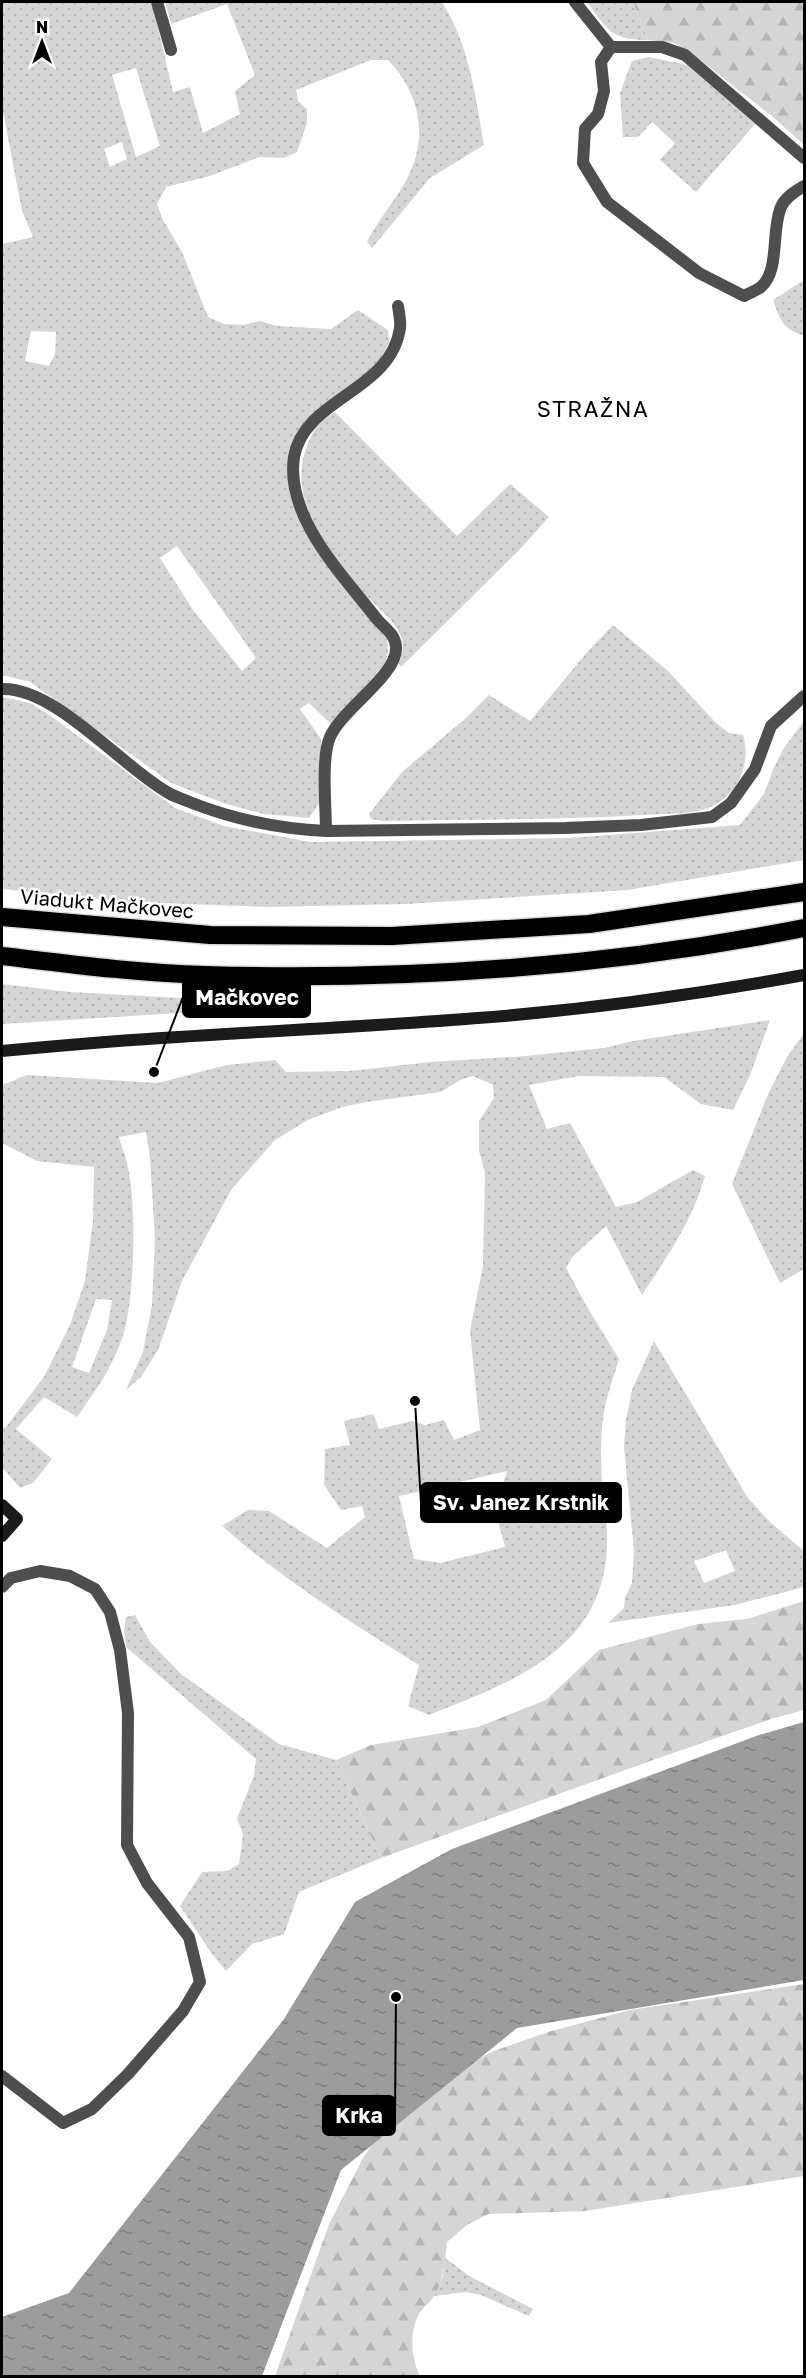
<svg xmlns="http://www.w3.org/2000/svg" width="806" height="2378" font-family="'Golos Text',sans-serif">
	<defs>
		<pattern id="grass-dots" width="8" height="8" patternUnits="userSpaceOnUse" patternTransform="scale(1.5)"><rect width="8" height="8" fill="#d5d5d5"/><path d="M2 2h.1M6 6h.1" fill="none" stroke="#b5b5b5" stroke-width="1.8" stroke-linecap="round"/></pattern>
		<pattern id="forest-firs" width="22" height="20" patternUnits="userSpaceOnUse" patternTransform="scale(1.5)"><rect width="22" height="20" fill="#d5d5d5"/><path d="M5 1l3.5 6h-7zM16 11l3.5 6h-7z" fill="#b5b5b5"/></pattern>
		<pattern id="water-ripples" width="26" height="14" patternUnits="userSpaceOnUse" patternTransform="scale(1.5)"><rect width="26" height="14" fill="#9c9c9c"/><path d="M2 4q2-2 4 0t4 0M15 11q2-2 4 0t4 0" fill="none" stroke="#7d7d7d"/></pattern>
	</defs>
	<rect width="100%" height="100%" fill="#fff"/>
	<path fill="url(#grass-dots)" fill-rule="evenodd" d="M2,2H152L173,92L190,87L203,133L240,114L235,91L255,75L227,4L171,24L165,2H442C470,47 475,94 484,145L430,178L372,248L367,242C378,220 395,201 407,179C429,137 420,93 388,60H371L296,90L298,101L307,109V123L297,152L284,158L259,157L210,176L166,187L157,204L163,220L182,252L208,317L224,324L244,325L259,321L278,326L331,329L358,310L388,330L389,343L376,367L310,418L288,477L290,495L298,515L340,582L387,638L388,650L386,662L332,725L309,703L300,709L321,739L322,804L318,805L309,818L264,814L226,804L171,783L30,682L2,675V244L33,237L22,211L2,106ZM136,68L160,146L136,157L112,75ZM122,142L127,159L110,167L104,149ZM31,331L56,332L55,354L49,366L25,361ZM177,546L256,658L242,671L193,610L160,558Z
		M587,2H633L648,40C610,40 608,30 587,2Z
		M649,57L687,65L755,124L696,192L660,160L675,143L652,122L638,137H623L620,93L632,61Z
		M804,280V336C782,328 781,322 773,300Z
		M335,412L457,536L510,484L549,517L522,547L401,667L399,664C402,654 405,644 400,634C391,616 373,604 360,589C330,552 291,506 304,455C307,446 311,434 317,426C321,421 329,416 335,412Z
		M613,625L668,671L716,723L729,733L743,735C751,761 740,791 715,805C695,816 665,813 643,815C557,820 470,819 383,821L371,819L369,814L402,772L466,718L489,695L530,721L589,650Z
		M2,697L30,703L51,716L175,808L224,826L310,842L569,838L740,825L764,794L774,767L784,748L804,721V860L628,890L406,904L269,907L131,902L2,889Z
		M2,984L70,992L218,1000L245,1004L228,1010L2,1024Z
		M770,1020L750,1075L733,1110L701,1104L664,1077L579,1076L529,1085L547,1129L570,1123L616,1207L637,1202L693,1170L705,1176C693,1219 667,1257 642,1295L606,1226L572,1257L566,1268L586,1305L619,1359C614,1376 607,1394 604,1412C600,1435 601,1462 602,1485C604,1505 608,1525 607,1545C604,1650 512,1682 429,1715L408,1706L419,1665C351,1623 282,1579 222,1526L248,1510L269,1511L327,1548L365,1517L362,1506L341,1510L324,1485L325,1449L350,1445L344,1421L373,1414L379,1429L412,1421L425,1425L444,1420L454,1440L480,1430L470,1331L483,1266L485,1172L479,1151V1121L494,1098L493,1085L473,1076L460,1080L441,1092L367,1102L342,1107L308,1120L275,1140L231,1190L182,1281L158,1350L141,1377L126,1390L143,1352L152,1305L155,1239L150,1158L146,1132L119,1137C121,1145 124,1152 126,1159C137,1199 135,1288 125,1328C117,1361 96,1390 77,1417L44,1397L16,1429L52,1459L33,1483L20,1488L2,1467V1428L6,1427L44,1377L70,1325L85,1281L93,1221L94,1167L37,1161L2,1143V1085L27,1075L158,1083L227,1065L275,1060L286,1072L349,1071L431,1062L526,1056L604,1048L633,1041ZM96,1299L112,1300L107,1330L89,1373L72,1367ZM507,1471L499,1496L497,1517L505,1547L440,1563L414,1559L399,1496Z
		M804,1033V1269L780,1283L732,1184L769,1092L787,1057Z
		M654,1341L748,1498L771,1523L804,1551V1587L735,1605L608,1623L624,1608L625,1597L632,1583L634,1551L624,1447L626,1420L632,1390ZM726,1550L735,1571L704,1583L694,1561Z
		M135,1615L150,1642L181,1674L279,1744L336,1760L381,1858L299,1892L284,1934L252,1944L226,1971L212,1954L180,1906L202,1872L227,1871L239,1864L243,1835L237,1818L254,1776L256,1759L126,1647L124,1630L126,1617Z
		M445,2258L471,2277L533,2309L529,2316L481,2295L466,2292L434,2296L443,2276Z"/>
	<path fill="url(#forest-firs)" d="M633,2H804V145L773,117L690,52L674,43L648,40Z
		M804,1601V1710L771,1719L656,1759L381,1858L336,1760L371,1745L478,1727L546,1700L599,1650L698,1624L747,1619Z
		M804,1984V2176L585,2211L488,2214L467,2225L447,2242C445,2261 444,2280 434,2296C430,2303 423,2307 419,2314C409,2333 411,2358 420,2376H275L329,2224L362,2160L386,2122L424,2085L494,2051L548,2032L630,2010Z"/>
	<path fill="url(#water-ripples)" d="M804,1722V1980L517,2028L341,2170L262,2376H2V2317L69,2293L284,2019L355,1902L452,1849L759,1735Z"/>
	<g fill="none" stroke-linecap="round" stroke-linejoin="round">
		<defs>
			<path id="highway" d="M2,917L210,935L392,936L589,924L804,892
				M2,956C69,964 137,973 205,975C406,981 607,967 804,928"/>
		</defs>
		<use href="#highway" stroke="#dbdbdb" stroke-width="21"/>
		<path stroke="#4e4e4e" stroke-width="12" d="M157,2L171,50
			M575,2L611,47
			M804,158L685,55L662,47H611L601,62L604,91L598,114L585,129L583,163L607,202L699,273L744,296C749,293 756,291 761,287C780,271 771,230 781,207C785,197 796,191 804,186
			M2,689C55,687 121,766 167,792C174,797 184,799 192,803C236,820 279,829 326,831L565,828L641,825L712,817L731,803L755,769L771,726L804,696
			M326,831C326,808 321,757 330,737C342,709 398,675 396,647C395,633 384,628 376,618C342,574 285,517 294,457C304,398 391,392 400,328C401,322 399,313 398,306
			M2,1587L11,1578L40,1571L70,1576L95,1589L110,1612L120,1650L128,1713L127,1845L147,1883L189,1937L200,1982L183,2011L128,2074L92,2109L63,2123L2,2076"/>
		<path stroke="#1b1b1b" stroke-width="12" d="M2,1051C169,1034 336,1030 504,1016C605,1007 705,993 804,975
			M2,1505L17,1519L2,1536"/>
		<use href="#highway" stroke="#000" stroke-width="18"/>
	</g>
	<g text-anchor="middle" stroke-width="5" stroke-linejoin="round" paint-order="stroke">
		<g font-size="20" fill="#000" stroke="#fff">
			<text transform="translate(107 904) rotate(5)" y="7">Viadukt Mačkovec</text>
		</g>
		<g font-size="22" letter-spacing="1.5" fill="#000" stroke="#fff">
			<text x="593" y="417">STRAŽNA</text>
		</g>
	</g>
	<path fill="none" stroke="#000" stroke-width="2" d="M154 1072L183 997M415 1401L421 1503M396 1997L395 2116"/>
	<g fill="#000" stroke="#fff" stroke-width="2">
		<circle cx="154" cy="1072" r="6"/>
		<circle cx="415" cy="1401" r="6"/>
		<circle cx="396" cy="1997" r="6"/>
	</g>
	<g fill="#000" stroke="#000" stroke-width="2">
		<rect x="183" y="978" width="127" height="39" rx="6"/>
		<rect x="421" y="1483" width="200" height="39" rx="6"/>
		<rect x="323" y="2096" width="72" height="39" rx="6"/>
	</g>
	<g font-size="21" text-anchor="middle" font-weight="bold" fill="#fff">
		<text x="247" y="1005">Mačkovec</text>
		<text x="521" y="1510">Sv. Janez Krstnik</text>
		<text x="359" y="2123">Krka</text>
	</g>
	<rect width="806" height="2378" fill="none" stroke="#000000" stroke-width="6"/>
	<g transform="translate(42 42)" stroke="#ffffff" stroke-width="4.5" paint-order="stroke">
	<path d="M0-4.5L10 22L0 15L-10 22Z" fill="#000000"/>
	<text y="-9" font-size="16" font-weight="bold" text-anchor="middle" fill="#000000">N</text>
	</g>
</svg>
